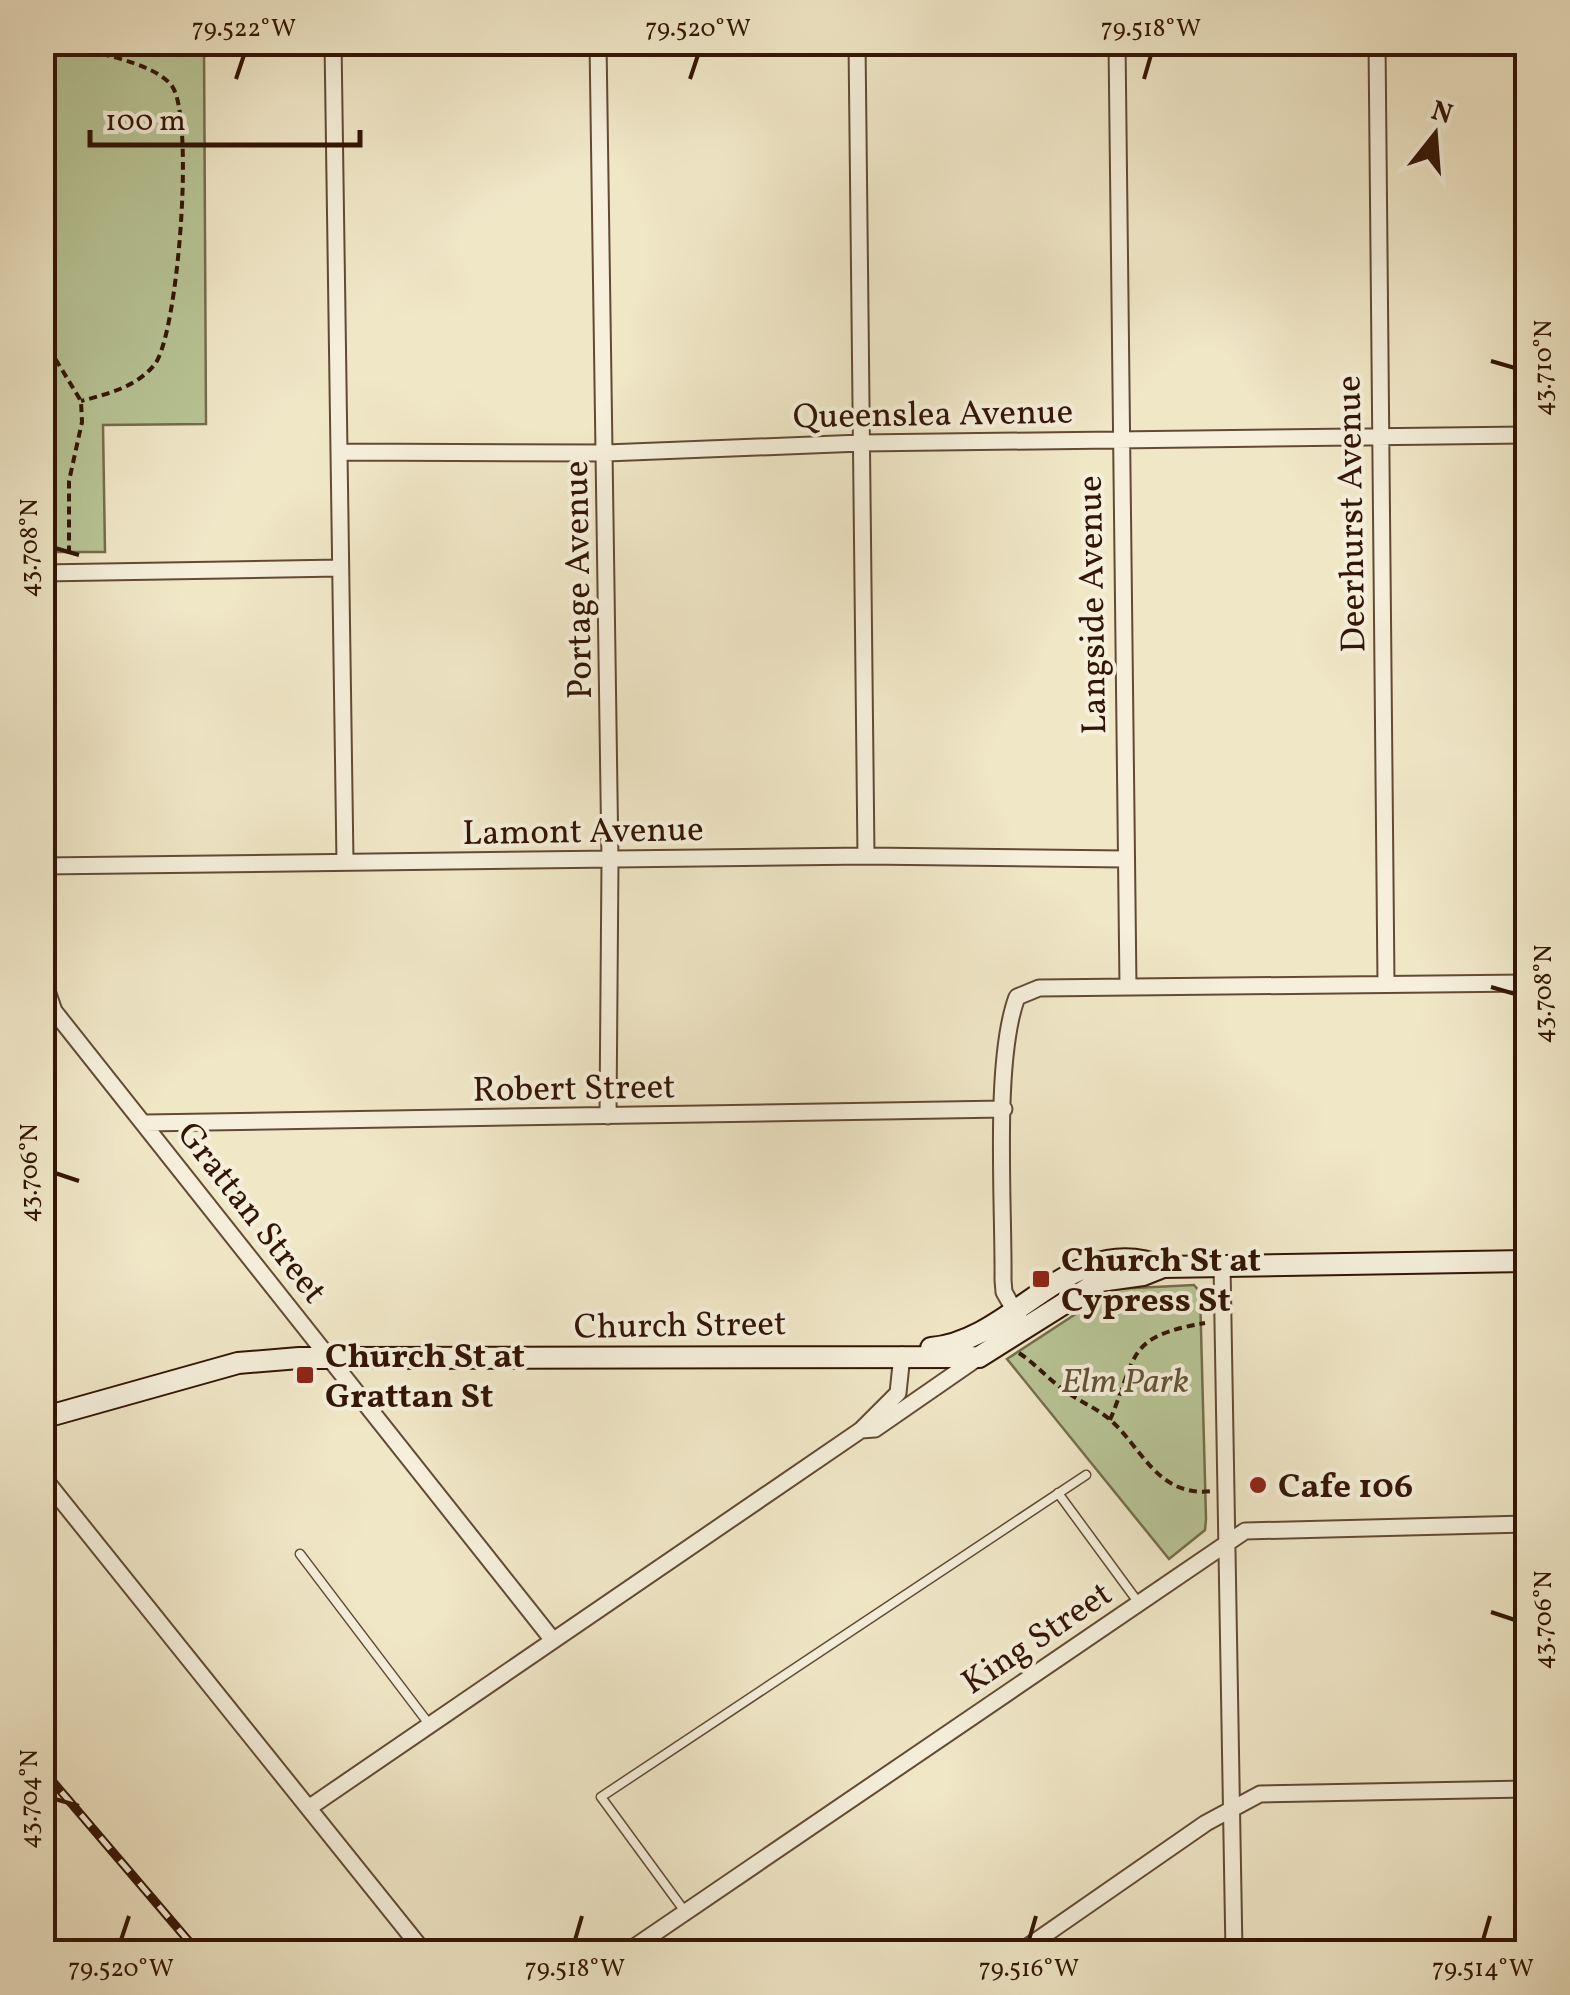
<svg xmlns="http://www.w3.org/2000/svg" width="1570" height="1995" font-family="Vollkorn,serif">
	<rect width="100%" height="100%" fill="#f0e7c7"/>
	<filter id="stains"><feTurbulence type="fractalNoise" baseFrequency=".002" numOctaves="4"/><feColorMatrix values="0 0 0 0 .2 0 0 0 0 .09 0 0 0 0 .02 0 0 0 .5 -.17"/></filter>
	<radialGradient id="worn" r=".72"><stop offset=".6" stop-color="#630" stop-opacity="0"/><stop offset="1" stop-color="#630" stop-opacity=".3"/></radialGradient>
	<path fill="#b8c596" stroke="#756d4d" stroke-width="2.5" d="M43,42L204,43L206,424L103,425L105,552H52L49,440H42Z
		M1194,1285L1200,1292L1206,1519L1205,1530L1169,1559L1007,1359L1114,1289Z"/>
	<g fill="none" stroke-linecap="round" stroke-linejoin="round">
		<defs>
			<path id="lane" d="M1058,1493L1138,1602
				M300,1554L429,1724
				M686,1913L601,1797L1086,1475"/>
			<path id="street" d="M333,42L345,862
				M598,42L610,861L608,1116
				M857,42L866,856
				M1117,42L1128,987
				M1377,42L1386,984
				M341,452L606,453L861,443L1528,435
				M42,573L340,568
				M42,866L866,856L1125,859
				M42,894L47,991L54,1011L552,1639
				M145,1123L1004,1109
				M1222,1265L1234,1952
				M1020,1320L1004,1292L1003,1280C1004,1206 993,1061 1017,997L1039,988L1528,983
				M861,1430L875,1429L979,1357
				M42,1476L424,1952
				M310,1807L861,1430L898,1393L902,1355
				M627,1952L1245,1531L1528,1524
				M1020,1952L1206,1823L1260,1794L1528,1789"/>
			<path id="secondary" d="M931,1348C1015,1341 1071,1229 1163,1267
				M42,1418L238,1363L299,1358L979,1357L1100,1281L1143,1275L1163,1267L1528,1261"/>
		</defs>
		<use href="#lane" stroke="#624a35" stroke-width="11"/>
		<use href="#street" stroke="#624a35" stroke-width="19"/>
		<use href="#secondary" stroke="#321504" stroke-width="24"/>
		<path stroke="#321504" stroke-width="4" stroke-dasharray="8 5" stroke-linecap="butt" d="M51,42C81,50 154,61 172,86C195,119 178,333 155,364C137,387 107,394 81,401
			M42,337L81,401L82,422L69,481V555
			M1019,1353C1037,1365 1050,1381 1068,1393C1081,1402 1096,1408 1108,1418C1142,1446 1156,1498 1213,1491
			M1110,1420C1138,1353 1126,1337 1205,1323"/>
		<use href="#lane" stroke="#f5efdb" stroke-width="8"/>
		<use href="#street" stroke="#f5efdb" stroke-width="15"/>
		<use href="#secondary" stroke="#f5efdb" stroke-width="20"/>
		<defs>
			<path id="rail" d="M42,1769L198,1952"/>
		</defs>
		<use href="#rail" stroke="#321504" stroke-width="9"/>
		<use href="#rail" stroke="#f5efdb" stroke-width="5" stroke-dasharray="15" stroke-linecap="butt"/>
	</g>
	<path fill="none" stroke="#321504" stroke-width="4" d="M236,79L244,55M690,79L698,55M1144,79L1151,55M1491,361L1515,368M55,548L79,555M1491,987L1515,994M55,1173L79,1181M1491,1612L1515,1620M55,1799L79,1806M121,1940L129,1916M575,1940L582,1916M1029,1940L1036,1916M1483,1940L1490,1916"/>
	<g fill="#8f2418" stroke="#f5efdb" stroke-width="4">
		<rect x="1031" y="1269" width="20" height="20" rx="5"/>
		<rect x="295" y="1365" width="20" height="20" rx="5"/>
		<circle cx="1258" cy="1485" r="10"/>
	</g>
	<g text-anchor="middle" stroke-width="8" stroke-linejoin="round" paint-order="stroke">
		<g font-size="35" fill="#321504" stroke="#f5efdb">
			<text transform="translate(933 413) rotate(-1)" y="12">Queenslea Avenue</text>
			<text transform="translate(1350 514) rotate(-91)" y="12">Deerhurst Avenue</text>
			<text transform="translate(577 580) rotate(-91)" y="12">Portage Avenue</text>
			<text transform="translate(1091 605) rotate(-91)" y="12">Langside Avenue</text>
			<text transform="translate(583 830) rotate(-1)" y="12">Lamont Avenue</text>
			<text transform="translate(574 1087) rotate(-1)" y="12">Robert Street</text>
			<text transform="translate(253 1212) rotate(52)" y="12">Grattan Street</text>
			<text transform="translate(680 1324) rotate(-1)" y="12">Church Street</text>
			<text transform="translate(1036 1637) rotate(-34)" y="12">King Street</text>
		</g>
		<g font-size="35" font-weight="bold" fill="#321504" stroke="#f5efdb" text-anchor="start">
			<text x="1061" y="1271">Church St at<tspan x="1061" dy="40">Cypress St</tspan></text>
			<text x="325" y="1367">Church St at<tspan x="325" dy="40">Grattan St</tspan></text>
			<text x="1278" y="1497">Cafe 106</text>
		</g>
		<g font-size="35" font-style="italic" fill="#615337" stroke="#f5efdb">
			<text x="1125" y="1392">Elm Park</text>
		</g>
	</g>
	<rect width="1570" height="1995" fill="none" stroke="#f0e7c7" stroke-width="110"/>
	<g transform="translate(1435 135) rotate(17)" stroke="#f5efdb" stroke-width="8" paint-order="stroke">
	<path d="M0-8L18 38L0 25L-18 38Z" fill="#321504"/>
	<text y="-15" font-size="28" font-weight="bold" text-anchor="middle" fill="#321504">N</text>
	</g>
	<path d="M90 130v15h270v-15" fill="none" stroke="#321504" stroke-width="5"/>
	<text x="105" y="130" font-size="30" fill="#321504" stroke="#f5efdb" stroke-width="8" paint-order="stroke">100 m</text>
	<rect x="55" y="55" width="1460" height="1885" fill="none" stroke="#321504" stroke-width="4"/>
	<g font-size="25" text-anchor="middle" fill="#321504">
		<text x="244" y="36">79.522°W</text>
		<text x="698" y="36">79.520°W</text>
		<text x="1151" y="36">79.518°W</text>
		<text transform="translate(1542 368) rotate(-90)" y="9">43.710°N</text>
		<text transform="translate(28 548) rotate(-90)" y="9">43.708°N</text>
		<text transform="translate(1542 994) rotate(-90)" y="9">43.708°N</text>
		<text transform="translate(28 1173) rotate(-90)" y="9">43.706°N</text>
		<text transform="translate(1542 1620) rotate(-90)" y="9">43.706°N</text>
		<text transform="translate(28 1799) rotate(-90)" y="9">43.704°N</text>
		<text x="121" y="1976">79.520°W</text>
		<text x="575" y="1976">79.518°W</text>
		<text x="1029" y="1976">79.516°W</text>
		<text x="1483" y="1976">79.514°W</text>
	</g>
	<rect width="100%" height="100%" filter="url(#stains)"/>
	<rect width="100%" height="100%" fill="url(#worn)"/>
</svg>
